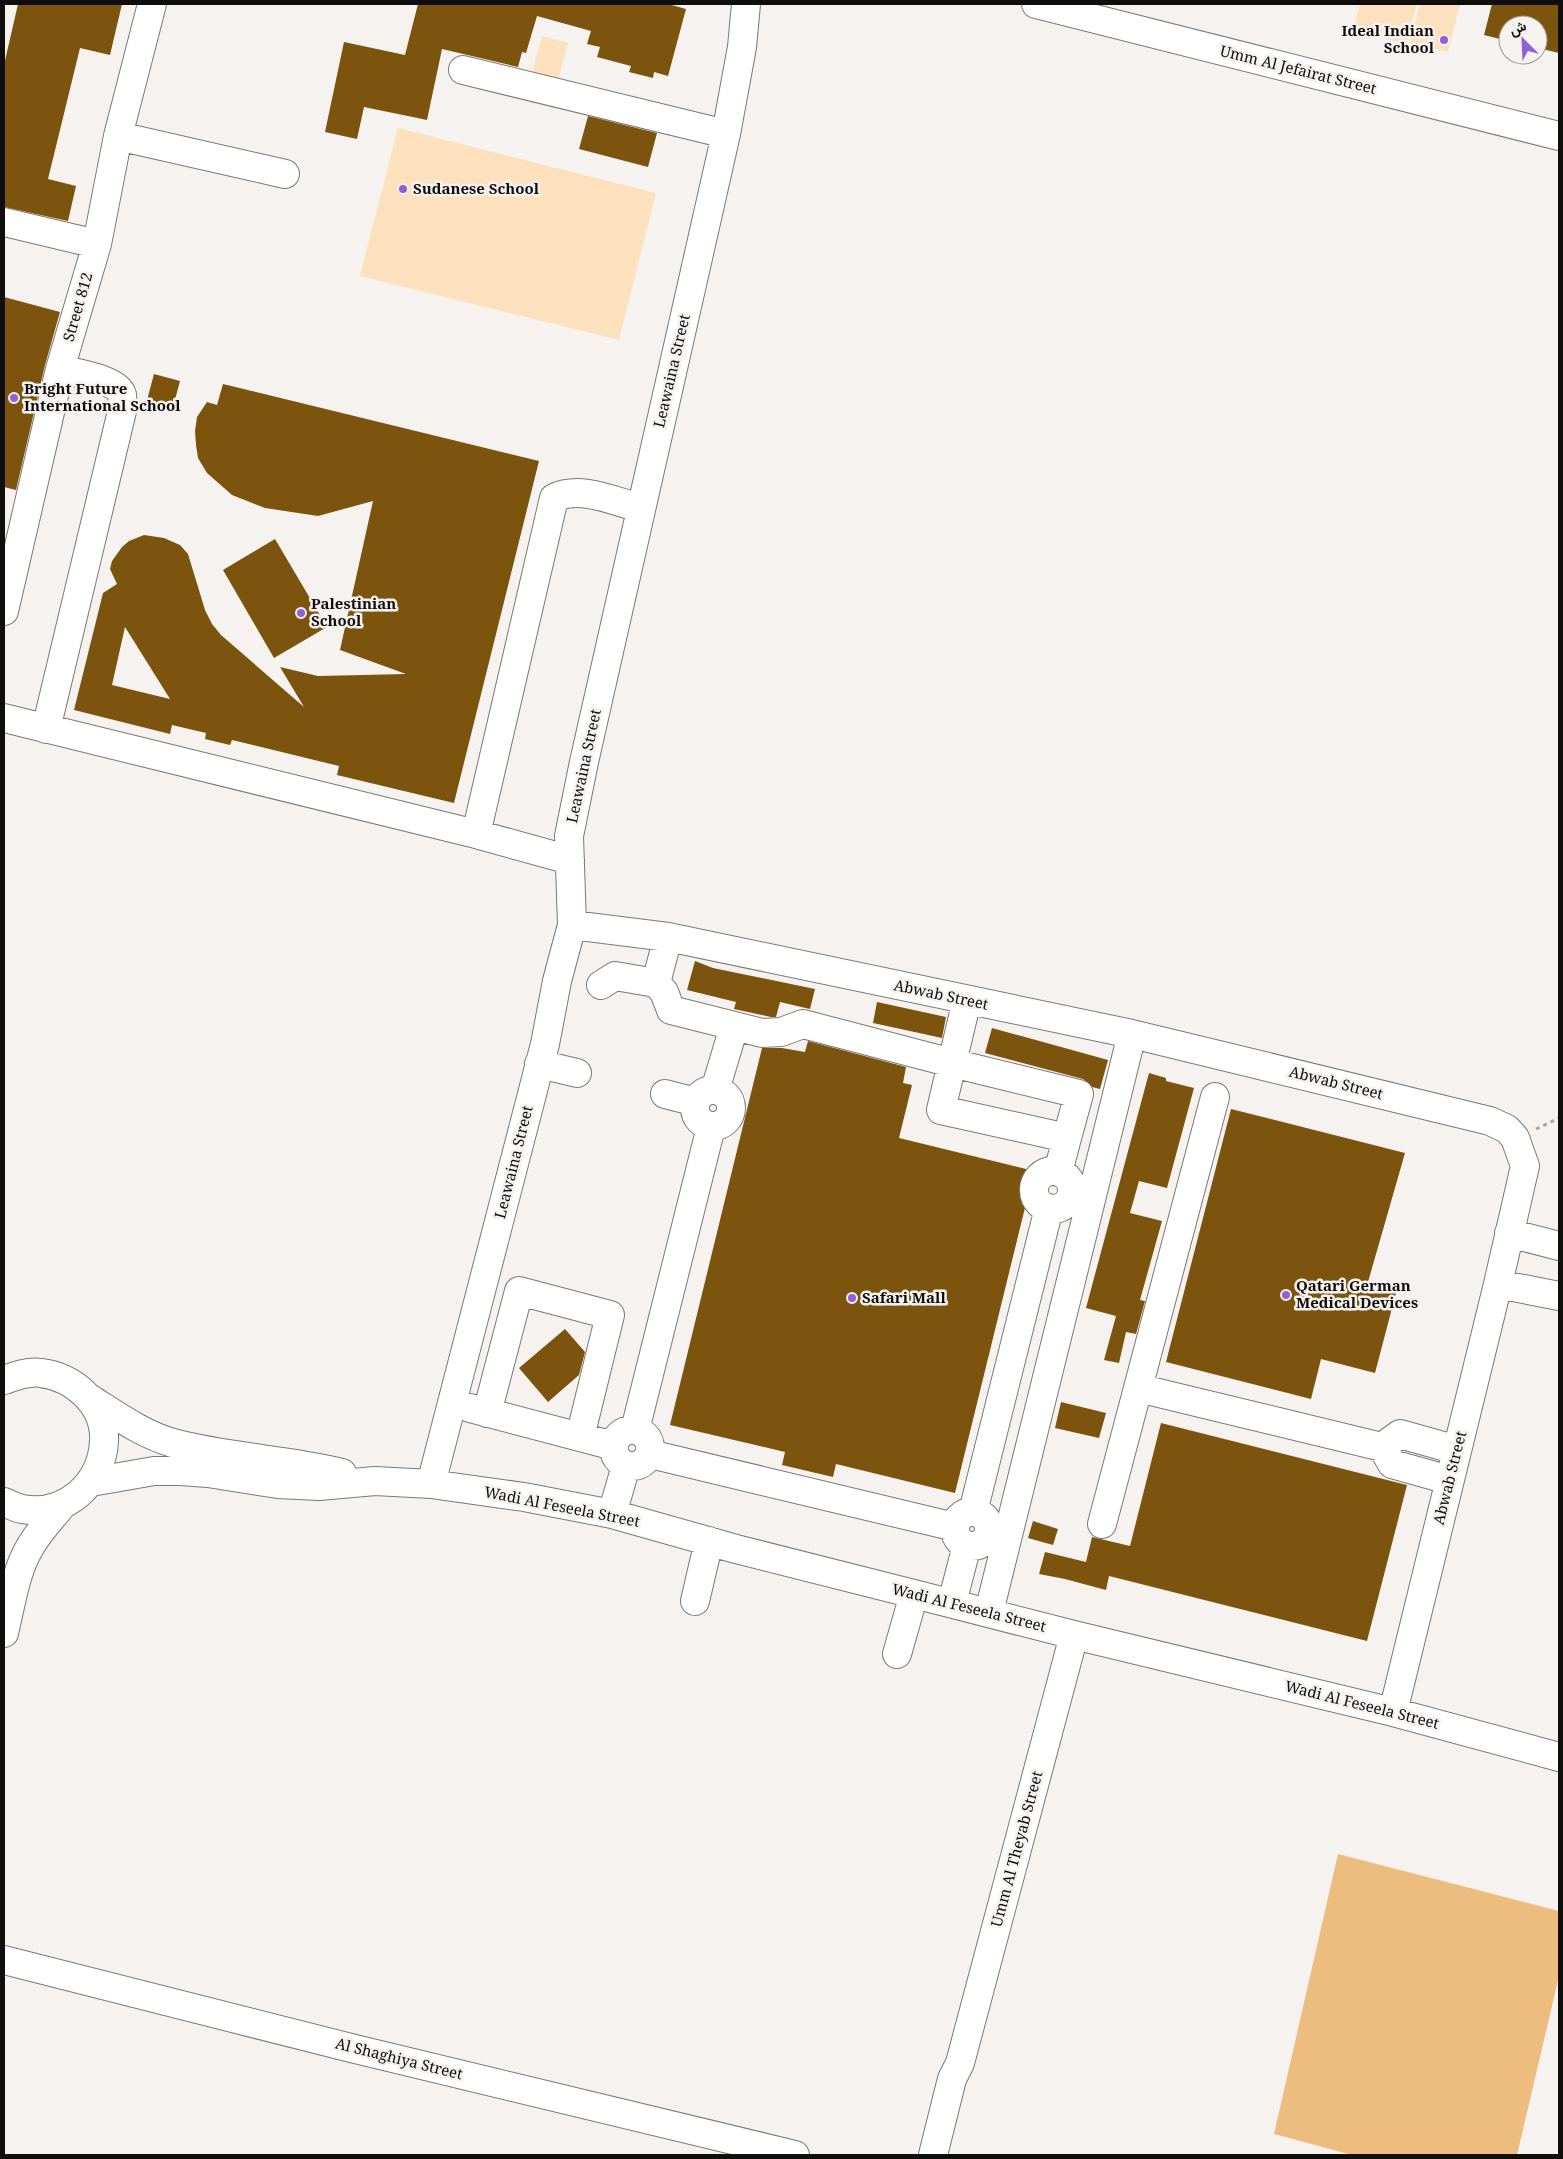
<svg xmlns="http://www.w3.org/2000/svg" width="1563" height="2159" font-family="'Noto Serif',Vazirmatn,serif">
	<rect width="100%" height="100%" fill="#f5f2ef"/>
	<path fill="#fde0bc" d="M1360,4H1417L1406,44L1353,31Z
		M1420,4H1460L1448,52L1410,43Z
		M542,36L568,43L557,84L531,77Z
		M398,128L656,193L619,340L360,276Z"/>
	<path fill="#ecbd7f" d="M1338,1854L1559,1911V1976L1517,2155H1352L1274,2134Z"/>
	<path fill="#7d540e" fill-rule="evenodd" d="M18,4H122L110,55L80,48L48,179L76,186L68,221L4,207V65Z
		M418,4H668L686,9L668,76L654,72L653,78L629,72L631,66L597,57L600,47L587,44L591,31L537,16L526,53L522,52L518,67L442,49L427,120L364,107L357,139L325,132L344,42L405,55Z
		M1492,4H1559V53L1538,48V25H1508V41L1484,35Z
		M588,116L657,133L648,167L579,149Z
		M4,297L60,312L45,365L16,490L4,487Z
		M154,374L180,381L172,411L146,404Z
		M223,384L539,461L454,803L337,775L339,766L232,740L230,745L205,739L206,733L172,725L170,734L74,710L103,593L117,584L110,569L112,561L122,547L129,541L144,535L164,538L180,545L188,554L205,610L212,624L221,635L304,707L280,667L318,676L406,674L340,650L373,501L318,516L265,508L232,495L207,473L198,458L196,445L195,431L197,417L207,402L217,405ZM125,627L170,699L112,685Z
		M275,539L327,627L274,658L223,570Z
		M695,961L713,968L815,989L810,1009L780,1002L776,1017H771L734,1009L736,1002L687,990Z
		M877,1002L946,1017L942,1038L873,1023Z
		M992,1028L1108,1060L1100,1089L1092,1087L1083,1079L985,1053Z
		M808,1041L906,1067L903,1083L912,1085L899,1138L1034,1171L955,1493L836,1464L833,1477L782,1465L785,1452L670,1425L762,1048H782L805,1052Z
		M1149,1073L1166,1078V1081L1194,1088L1167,1188L1139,1181L1130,1213L1162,1221L1140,1300L1145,1301L1136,1334L1126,1332L1119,1363L1104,1360L1116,1316L1086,1308Z
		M1231,1109L1405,1153L1368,1282L1397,1289L1375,1373L1321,1359L1311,1399L1166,1362Z
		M565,1329L585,1352L579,1375L548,1402L519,1368Z
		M1061,1402L1106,1413L1099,1438L1055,1428Z
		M1161,1423L1407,1485L1367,1641L1109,1576L1106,1590L1065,1579L1039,1574L1045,1552L1086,1562L1092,1537L1130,1546Z
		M1033,1521L1058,1529L1053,1545L1028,1538Z"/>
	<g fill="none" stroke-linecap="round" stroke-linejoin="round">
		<defs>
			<path id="minor" d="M1036,4L1559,136
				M463,70L726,134
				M118,136L285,174
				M4,222L97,244
				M4,611L60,369L97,244L118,136L152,4
				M4,718L476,834L570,860
				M46,729L122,411C122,406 123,399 122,395C118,379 75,373 60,369
				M476,834L554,498C581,485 613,501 640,508
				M572,925L668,937L1132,1034L1490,1121L1507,1129L1515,1138L1525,1166L1498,1284L1393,1712
				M668,937L656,983L664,992L671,1010L762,1033L781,1032L803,1024L952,1063L941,1110L1067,1138L1058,1172
				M601,985L615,976L656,983
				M967,1000L952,1063L1079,1094L1067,1138
				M539,1064L577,1073
				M695 1108a18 18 0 1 1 36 0a18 18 0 1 1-36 0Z
				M715,1090L734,1027
				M665,1094L696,1102
				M1034 1190a19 19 0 1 1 38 0a19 19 0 1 1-38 0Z
				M1509,1233L1559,1246
				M1498,1284L1559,1296
				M4,1380C15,1376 28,1371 41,1373C74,1377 106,1405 104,1441C102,1484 65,1517 22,1509C16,1508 9,1504 4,1502
				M1138,1388L1382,1447L1392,1464L1449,1480
				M89,1398C116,1415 142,1434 173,1443C228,1458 287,1459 342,1473
				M470,1408L614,1446
				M487,1413L519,1291L610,1315L580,1437
				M614 1448a18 18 0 1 1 36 0a18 18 0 1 1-36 0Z
				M635,1430L711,1127
				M1382,1447L1400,1434L1457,1450
				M650,1454L955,1527
				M91,1482L154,1471H181L208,1473L278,1484L319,1486L375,1481L431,1484L524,1497L612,1514L736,1549L914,1594L1074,1635L1393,1712L1559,1757
				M431,1484L545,1044L557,981L572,925L569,836L584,762L726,134L742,47L746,4
				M973,1512L1049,1208
				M955 1529a17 17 0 1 1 34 0a17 17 0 1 1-34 0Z
				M612,1514L626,1466
				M1102,1524L1215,1097
				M695,1601L709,1541
				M952,1603L967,1545
				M989,1612L1132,1034
				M4,1633C11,1605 15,1572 30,1547C39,1531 52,1518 63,1504
				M897,1654L914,1594
				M4,1960L351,2048L795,2155
				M933,2155L952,2079L960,2063L1074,1635"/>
		</defs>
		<use href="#minor" stroke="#7b7976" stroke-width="30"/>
		<path stroke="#aaa8a6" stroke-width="3" stroke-dasharray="4 4" stroke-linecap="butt" d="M1536,1129L1559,1118"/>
		<use href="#minor" stroke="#fff" stroke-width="28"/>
	</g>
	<g fill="#925fd9" stroke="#f5f2ef" stroke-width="2">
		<circle cx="1444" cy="40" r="5"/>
		<circle cx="403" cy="189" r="5"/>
		<circle cx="14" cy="398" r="5"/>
		<circle cx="301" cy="613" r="5"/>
		<circle cx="1286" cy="1295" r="5"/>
		<circle cx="852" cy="1298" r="5"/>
	</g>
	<g text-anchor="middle" stroke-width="5" stroke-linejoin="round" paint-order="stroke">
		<g font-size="15" font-weight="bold" fill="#0f0e0d" stroke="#f5f2ef" text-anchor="start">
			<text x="1434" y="36" text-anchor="end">Ideal Indian<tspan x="1434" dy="17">School</tspan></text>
			<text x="413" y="194">Sudanese School</text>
			<text x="24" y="394">Bright Future<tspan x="24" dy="17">International School</tspan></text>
			<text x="311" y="609">Palestinian<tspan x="311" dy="17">School</tspan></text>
			<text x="1296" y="1291">Qatari German<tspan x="1296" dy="17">Medical Devices</tspan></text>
			<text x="862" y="1303">Safari Mall</text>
		</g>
		<g font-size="15" fill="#0f0e0d" stroke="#f5f2ef">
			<text transform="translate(1298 70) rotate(14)" y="5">Umm Al Jefairat Street</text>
			<text transform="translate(78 307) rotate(-74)" y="5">Street 812</text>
			<text transform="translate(672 371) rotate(-77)" y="5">Leawaina Street</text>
			<text transform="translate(584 766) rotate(-78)" y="5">Leawaina Street</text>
			<text transform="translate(941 995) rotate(12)" y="5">Abwab Street</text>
			<text transform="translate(1336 1083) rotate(14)" y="5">Abwab Street</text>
			<text transform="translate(514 1162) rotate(-76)" y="5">Leawaina Street</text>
			<text transform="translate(1450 1478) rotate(-76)" y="5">Abwab Street</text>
			<text transform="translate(562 1507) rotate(11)" y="5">Wadi Al Feseela Street</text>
			<text transform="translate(969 1608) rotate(14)" y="5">Wadi Al Feseela Street</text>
			<text transform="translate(1362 1705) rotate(14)" y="5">Wadi Al Feseela Street</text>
			<text transform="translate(1017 1849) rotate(-75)" y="5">Umm Al Theyab Street</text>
			<text transform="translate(399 2059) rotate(14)" y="5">Al Shaghiya Street</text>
		</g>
	</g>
	<rect width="1563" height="2159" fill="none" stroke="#0f0e0d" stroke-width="10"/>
	<g transform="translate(1523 40) rotate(336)"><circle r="24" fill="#f5f2ef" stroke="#999795"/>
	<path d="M0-4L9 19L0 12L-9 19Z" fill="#925fd9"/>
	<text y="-8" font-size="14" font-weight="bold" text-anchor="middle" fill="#0f0e0d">ش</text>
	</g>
</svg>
